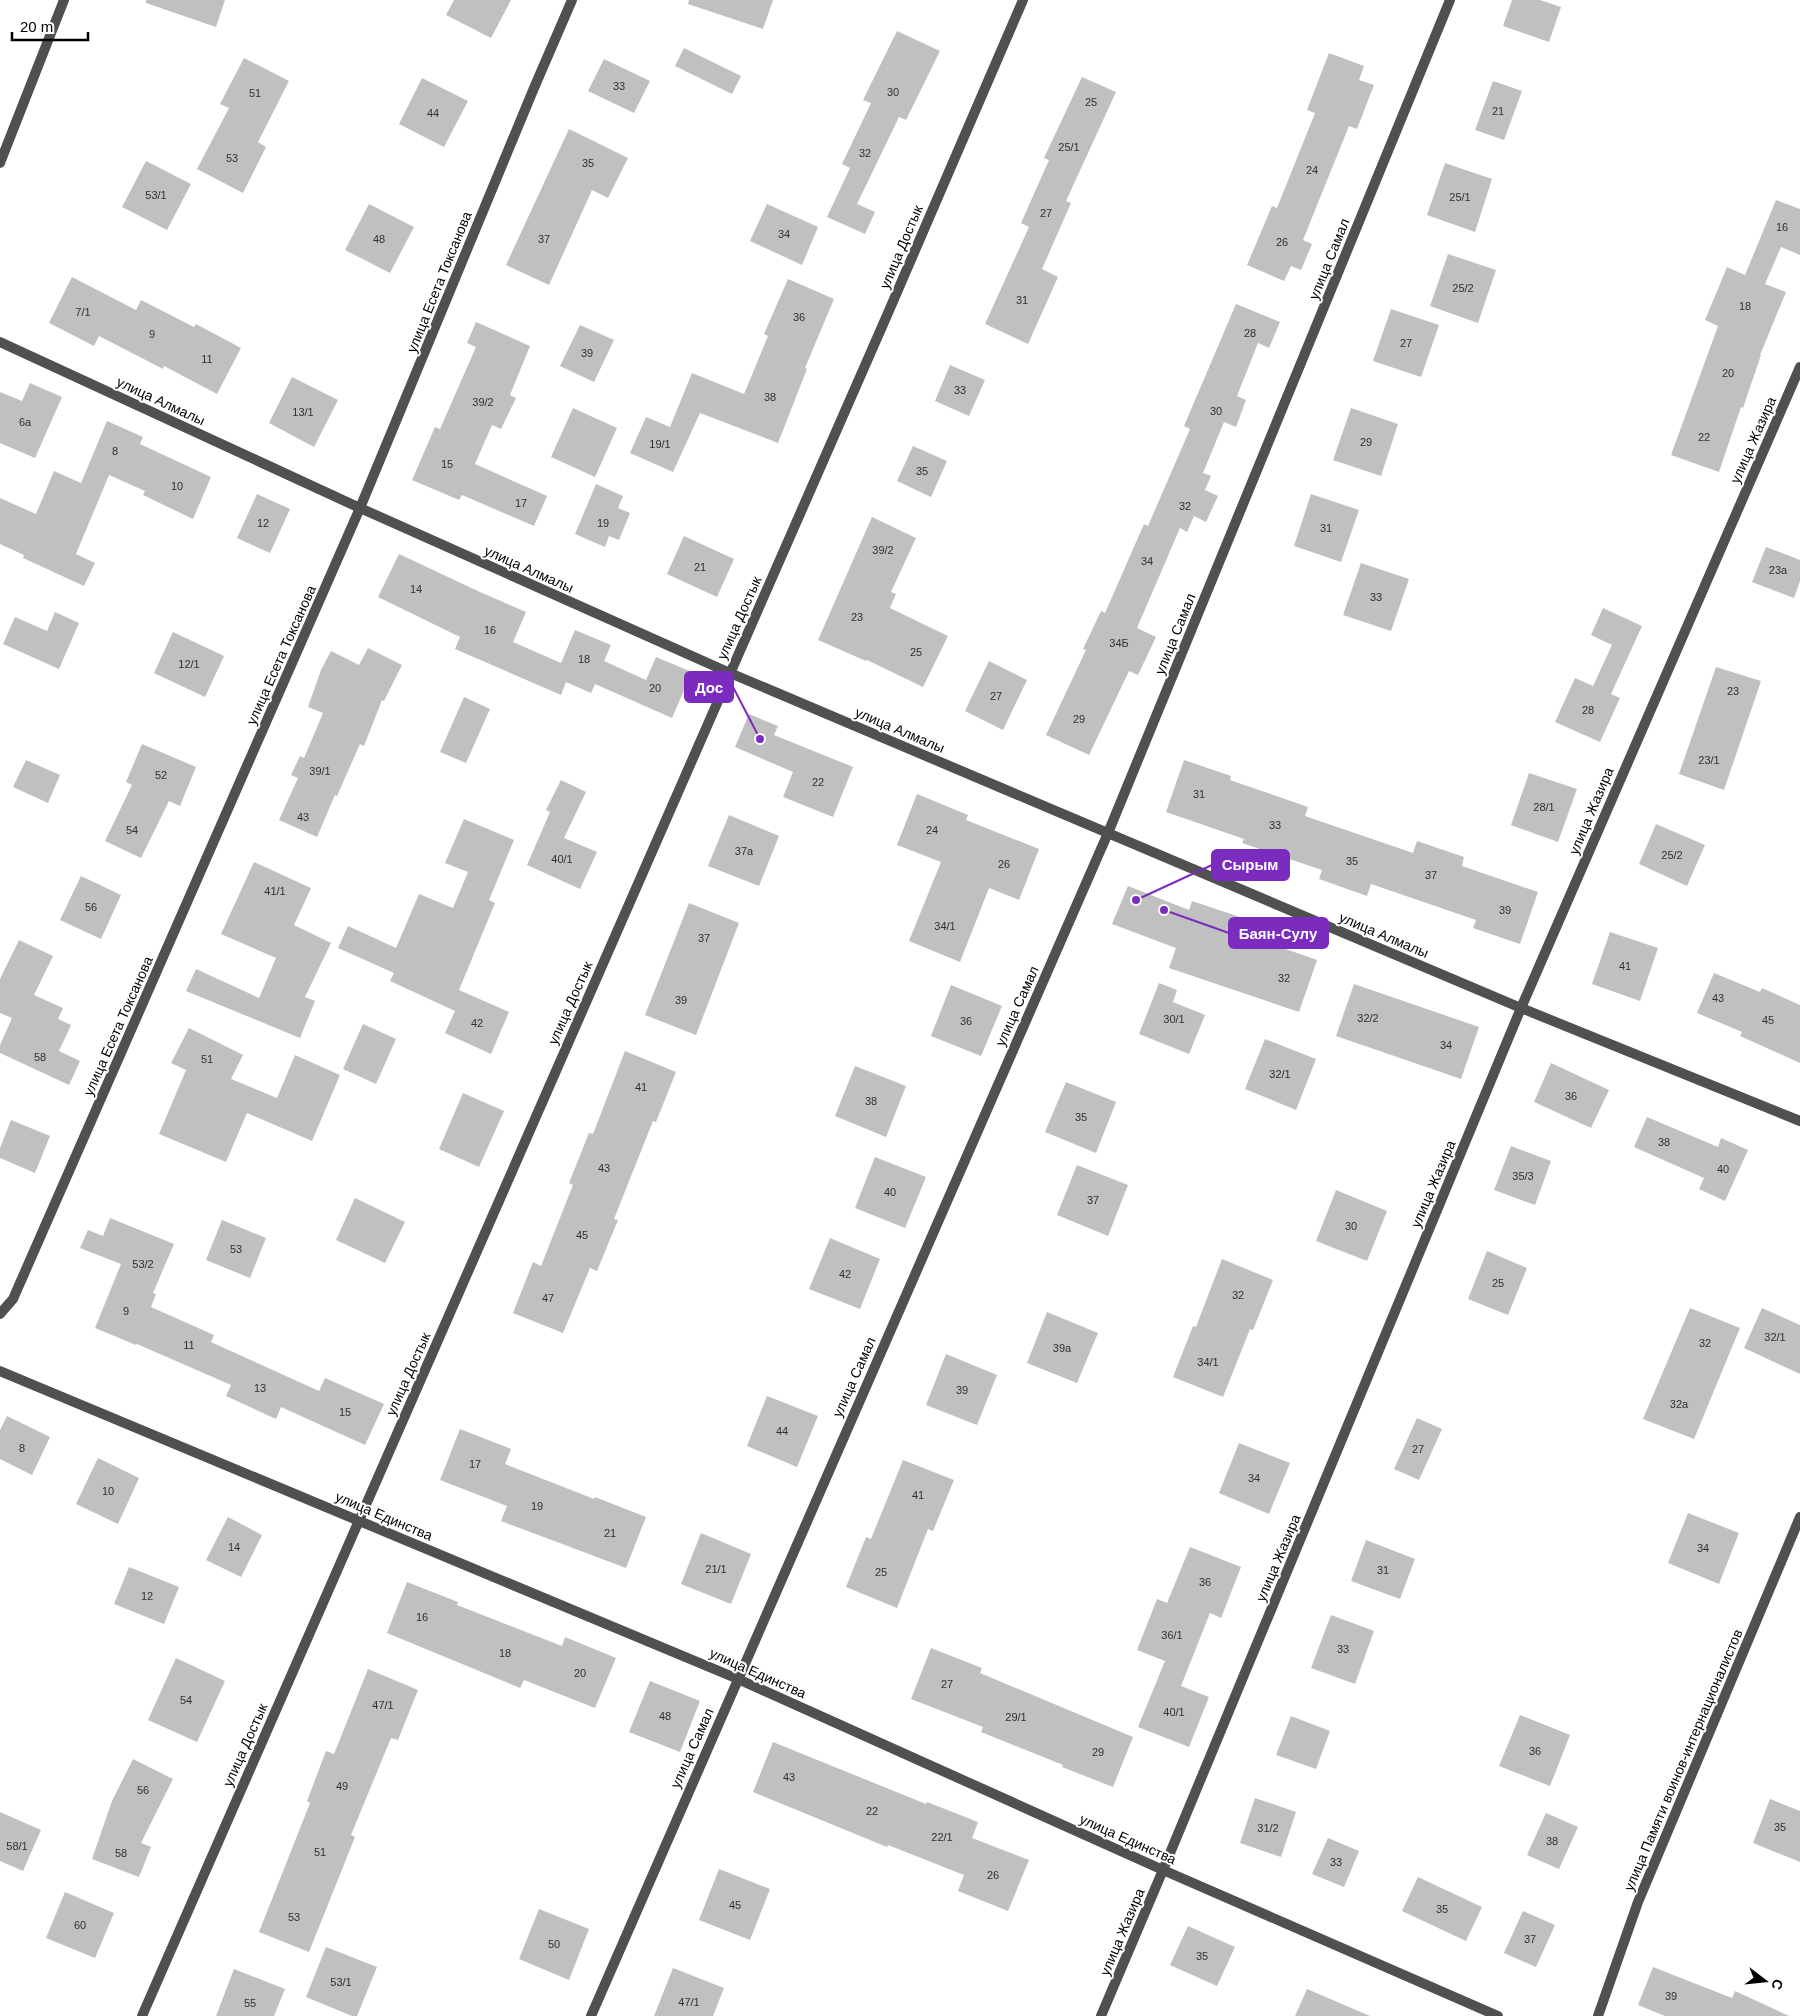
<svg xmlns="http://www.w3.org/2000/svg" width="1800" height="2016" font-family="Helvetica,sans-serif">
	<rect width="100%" height="100%" fill="#fff"/>
	<path fill="#c0c0c0" d="M146,0H225L216,27L146,3Z
		M454,0H511L491,38L446,15Z
		M689,0H773L763,29L688,4Z
		M1512,0H1540L1561,7L1549,42L1503,26Z
		M897,31L940,51L906,120L899,117L857,204L875,212L865,234L827,217L850,168L842,164L871,103L863,100Z
		M684,48L741,76L732,94L675,66Z
		M1329,53L1364,66L1359,80L1374,85L1357,129L1349,126L1303,240L1312,244L1301,270L1291,266L1284,281L1247,265L1272,206L1277,208L1315,113L1307,110Z
		M244,58L289,81L258,142L266,147L243,193L197,169L229,108L220,104Z
		M604,59L650,81L634,113L588,91Z
		M1082,77L1116,92L1066,201L1071,203L1042,269L1058,277L1028,344L985,324L1029,227L1021,223L1049,160L1044,158Z
		M422,78L468,101L444,147L399,124Z
		M1493,81L1522,91L1504,140L1475,130Z
		M569,129L628,158L608,198L592,190L549,285L506,265Z
		M146,161L191,184L167,230L122,207Z
		M1445,163L1492,179L1475,232L1427,215Z
		M1776,200L1800,209V255L1781,247L1765,284L1786,292L1760,355H1761L1743,408L1741,407L1719,472L1671,455L1718,326L1705,320L1727,267L1745,275Z
		M369,204L414,227L390,273L345,250Z
		M767,204L818,227L802,265L750,241Z
		M1448,254L1496,270L1478,323L1430,306Z
		M72,277L136,310L141,300L194,327L196,324L241,348L217,394L164,366L163,369L99,336L94,346L49,323Z
		M788,279L834,299L805,368L807,369L778,443L700,413L673,472L630,453L646,417L670,427L692,373L744,394L768,336L764,334Z
		M1236,304L1280,322L1269,348L1258,343L1237,396L1246,400L1236,427L1224,422L1203,473L1211,476L1205,490L1218,496L1206,522L1194,516L1187,532L1180,528L1137,628L1156,637L1138,675L1129,671L1089,755L1046,735L1086,650L1083,649L1101,611L1105,613L1144,524L1148,526L1190,429L1184,426Z
		M1391,309L1439,325L1421,377L1373,361Z
		M476,322L530,346L510,395L516,398L501,429L492,425L475,464L547,496L534,526L462,495L459,500L412,480L435,427L440,429L476,347L467,343Z
		M580,325L614,340L594,382L560,366Z
		M950,365L985,380L969,416L935,401Z
		M292,377L338,400L314,447L269,423Z
		M30,383L62,397L35,458L0,443V392L22,401Z
		M573,408L617,428L595,477L551,457Z
		M1351,408L1398,424L1381,476L1333,460Z
		M107,421L143,437L140,444L211,477L193,519L143,495L145,491L109,475L76,554L95,563L84,586L23,558L24,555L0,544V498L36,514L54,471L81,483Z
		M913,446L947,461L931,497L897,481Z
		M596,484L623,496L618,508L630,513L619,540L609,536L605,547L575,534Z
		M257,494L290,509L270,553L237,538Z
		M1311,494L1359,510L1341,562L1294,546Z
		M872,517L916,538L891,592L896,594L890,608L948,636L923,687L867,660L866,661L818,640Z
		M684,536L734,559L717,597L667,574Z
		M1766,547L1800,560V581L1794,598L1752,582Z
		M399,554L480,592L526,612L513,642L561,663L575,630L611,645L604,661L646,680L656,657L692,672L672,718L595,684L591,693L566,682L561,695L455,649L460,637L378,597Z
		M1361,563L1409,579L1391,631L1343,615Z
		M1603,608L1642,626L1611,694L1620,698L1600,742L1555,722L1575,678L1593,686L1612,645L1591,635Z
		M55,612L79,623L59,669L3,644L15,617L47,631Z
		M173,632L224,656L205,697L154,673Z
		M368,648L402,665L384,701L382,700L364,746L360,744L337,796L335,795L317,837L279,820L298,778L291,775L300,756L304,758L323,713L308,707L321,670L331,651L359,665Z
		M989,661L1027,680L1003,730L965,711Z
		M1716,667L1761,681L1724,790L1679,774Z
		M464,697L490,709L466,763L440,752Z
		M749,714L778,726L774,735L853,767L833,817L783,797L793,772L735,747Z
		M142,744L196,767L180,806L169,801L141,858L105,841L132,785L126,782Z
		M26,760L60,775L48,803L13,787Z
		M1184,760L1231,776L1230,780L1308,807L1305,816L1413,853L1417,841L1464,857L1462,866L1538,892L1520,944L1473,928L1476,920L1371,884L1367,896L1319,879L1322,870L1242,843L1244,839L1166,812Z
		M1529,773L1577,789L1558,842L1511,825Z
		M561,780L586,792L564,838L597,852L580,889L527,865L550,812L546,810Z
		M917,794L968,815L966,820L1039,849L1019,900L989,888L960,962L909,941L941,862L897,845Z
		M729,815L779,836L759,886L708,866Z
		M464,819L514,840L489,900L495,903L459,990L509,1012L491,1054L445,1033L455,1011L390,981L394,973L338,948L348,926L396,948L419,894L453,908L468,872L445,863Z
		M1656,824L1705,845L1687,886L1639,864Z
		M254,862L311,888L294,925L331,943L305,997L315,1001L300,1038L186,991L196,969L259,998L276,958L221,934Z
		M81,876L121,895L101,939L60,920Z
		M1128,886L1189,910L1192,901L1240,917L1235,931L1317,960L1299,1012L1169,968L1176,948L1112,924Z
		M689,903L739,923L696,1035L645,1015Z
		M1610,932L1658,948L1640,1001L1592,984Z
		M19,940L53,956L34,995L63,1008L58,1019L71,1025L59,1051L80,1061L69,1085L0,1053V1045L12,1018L0,1013V979Z
		M1714,973L1760,992L1762,988L1800,1005V1063L1740,1036L1742,1032L1697,1013Z
		M1159,983L1177,990L1173,1002L1205,1015L1189,1054L1139,1034Z
		M1354,984L1479,1027L1461,1079L1336,1036Z
		M951,985L1002,1006L981,1056L931,1036Z
		M363,1024L396,1039L376,1084L343,1069Z
		M189,1028L243,1055L231,1079L277,1098L295,1055L340,1075L312,1141L247,1113L226,1162L159,1134L186,1070L171,1063Z
		M1265,1039L1316,1059L1296,1110L1245,1089Z
		M625,1051L676,1072L656,1122L653,1121L614,1219L618,1220L597,1271L590,1268L563,1333L513,1313L533,1262L541,1266L573,1185L569,1183L589,1133L593,1134Z
		M1551,1063L1609,1090L1591,1128L1534,1102Z
		M855,1066L906,1086L886,1137L835,1116Z
		M1066,1082L1116,1102L1096,1153L1045,1132Z
		M463,1093L504,1111L479,1167L439,1149Z
		M1647,1117L1718,1147L1721,1138L1748,1150L1725,1201L1699,1189L1704,1178L1634,1147Z
		M11,1120L50,1136L35,1173L0,1158V1148Z
		M1511,1146L1551,1161L1535,1205L1494,1190Z
		M875,1157L926,1177L905,1228L855,1208Z
		M1077,1165L1128,1185L1108,1236L1057,1215Z
		M1336,1190L1387,1211L1367,1261L1316,1241Z
		M355,1198L405,1222L385,1263L336,1240Z
		M110,1218L174,1244L153,1293L156,1294L151,1307L214,1335L211,1342L319,1391L325,1378L384,1404L365,1445L281,1407L276,1419L226,1396L231,1385L137,1344L136,1345L95,1328L121,1264L80,1248L88,1230L103,1236Z
		M222,1220L266,1238L250,1278L206,1260Z
		M830,1238L880,1259L860,1309L809,1289Z
		M1487,1251L1527,1268L1508,1315L1468,1299Z
		M1222,1259L1273,1280L1253,1330L1250,1329L1223,1397L1173,1377L1193,1326L1196,1327Z
		M1690,1308L1740,1328L1694,1439L1643,1419Z
		M1762,1308L1800,1325V1374L1744,1348Z
		M1047,1312L1098,1333L1077,1383L1027,1363Z
		M946,1354L997,1375L977,1425L926,1405Z
		M767,1396L818,1416L797,1467L747,1446Z
		M7,1416L50,1437L32,1475L0,1459V1430Z
		M1417,1418L1442,1429L1419,1480L1394,1469Z
		M460,1429L511,1449L505,1464L594,1499L595,1497L646,1517L626,1568L501,1521L507,1506L440,1480Z
		M1239,1443L1290,1463L1269,1514L1219,1493Z
		M98,1458L139,1478L118,1524L76,1504Z
		M903,1460L954,1480L933,1531L928,1529L897,1608L846,1587L866,1537L871,1539Z
		M1688,1513L1739,1533L1719,1584L1668,1563Z
		M228,1517L262,1535L241,1577L206,1560Z
		M701,1533L751,1554L731,1604L681,1584Z
		M1366,1540L1415,1559L1400,1599L1351,1581Z
		M1190,1547L1241,1567L1221,1618L1210,1613L1181,1686L1209,1697L1189,1747L1138,1727L1165,1661L1137,1650L1157,1599L1167,1603Z
		M129,1567L179,1587L164,1624L114,1604Z
		M407,1582L458,1602L457,1605L562,1646L565,1637L616,1658L595,1708L524,1680L520,1688L387,1633Z
		M1331,1615L1374,1631L1355,1684L1311,1668Z
		M931,1648L982,1668L980,1673L1133,1737L1113,1787L1062,1767L1063,1765L981,1732L983,1727L911,1699Z
		M176,1658L225,1681L197,1742L148,1720Z
		M368,1669L418,1690L398,1740L391,1738L351,1835L355,1837L309,1952L259,1932L310,1803L307,1801L326,1751L334,1754Z
		M650,1681L700,1701L680,1752L629,1732Z
		M1520,1715L1570,1735L1550,1786L1499,1766Z
		M1291,1716L1330,1731L1316,1769L1276,1755Z
		M773,1742L926,1804L927,1802L978,1822L972,1838L1029,1860L1008,1911L958,1891L964,1875L888,1845L887,1847L753,1792Z
		M133,1759L173,1779L141,1843L151,1847L139,1877L92,1859L112,1801Z
		M1255,1798L1296,1812L1281,1857L1240,1843Z
		M1770,1799L1800,1811V1862L1753,1843Z
		M0,1812L41,1830L23,1871L0,1861Z
		M1546,1813L1578,1827L1559,1869L1527,1855Z
		M1328,1838L1359,1851L1344,1887L1312,1874Z
		M719,1869L770,1889L750,1940L699,1920Z
		M1418,1877L1482,1907L1466,1941L1402,1911Z
		M65,1892L114,1913L95,1958L46,1938Z
		M539,1909L589,1929L569,1980L519,1959Z
		M1523,1911L1555,1925L1536,1967L1504,1953Z
		M1188,1926L1235,1947L1217,1986L1170,1965Z
		M326,1947L377,1967L357,2016H352L306,1997Z
		M1653,1967L1732,1998L1735,1991L1789,2016H1665L1638,2005Z
		M673,1968L724,1988L713,2016H654Z
		M234,1969L285,1989L274,2016H216Z
		M1307,1989L1370,2016H1295Z"/>
	<g fill="none" stroke-linecap="round" stroke-linejoin="round">
		<path stroke="#505050" stroke-width="10" d="M0,163L64,0
			M0,342L360,508L730,673L1521,1008L1800,1121
			M0,1314L13,1299L360,508L534,88L572,0
			M0,1371L738,1679L1163,1870L1498,2016
			M142,2016L888,313L1023,0
			M591,2016L1108,833L1450,0
			M1101,2016L1163,1870L1521,1008L1800,367
			M1598,2016L1638,1902L1800,1517"/>
	</g>
	<g text-anchor="middle" stroke-width="4" stroke-linejoin="round" paint-order="stroke">
		<g font-size="11" fill="#303030">
			<text x="619" y="90">33</text>
			<text x="893" y="96">30</text>
			<text x="255" y="97">51</text>
			<text x="1091" y="106">25</text>
			<text x="1498" y="115">21</text>
			<text x="433" y="117">44</text>
			<text x="1069" y="151">25/1</text>
			<text x="865" y="157">32</text>
			<text x="232" y="162">53</text>
			<text x="588" y="167">35</text>
			<text x="1312" y="174">24</text>
			<text x="156" y="199">53/1</text>
			<text x="1460" y="201">25/1</text>
			<text x="1046" y="217">27</text>
			<text x="1782" y="231">16</text>
			<text x="784" y="238">34</text>
			<text x="379" y="243">48</text>
			<text x="544" y="243">37</text>
			<text x="1282" y="246">26</text>
			<text x="1463" y="292">25/2</text>
			<text x="1022" y="304">31</text>
			<text x="1745" y="310">18</text>
			<text x="83" y="316">7/1</text>
			<text x="799" y="321">36</text>
			<text x="1250" y="337">28</text>
			<text x="152" y="338">9</text>
			<text x="1406" y="347">27</text>
			<text x="587" y="357">39</text>
			<text x="207" y="363">11</text>
			<text x="1728" y="377">20</text>
			<text x="960" y="394">33</text>
			<text x="770" y="401">38</text>
			<text x="483" y="406">39/2</text>
			<text x="1216" y="415">30</text>
			<text x="303" y="416">13/1</text>
			<text x="25" y="426">6а</text>
			<text x="1704" y="441">22</text>
			<text x="1366" y="446">29</text>
			<text x="660" y="448">19/1</text>
			<text x="115" y="455">8</text>
			<text x="447" y="468">15</text>
			<text x="922" y="475">35</text>
			<text x="177" y="490">10</text>
			<text x="521" y="507">17</text>
			<text x="1185" y="510">32</text>
			<text x="263" y="527">12</text>
			<text x="603" y="527">19</text>
			<text x="1326" y="532">31</text>
			<text x="883" y="554">39/2</text>
			<text x="1147" y="565">34</text>
			<text x="700" y="571">21</text>
			<text x="1778" y="574">23а</text>
			<text x="416" y="593">14</text>
			<text x="1376" y="601">33</text>
			<text x="857" y="621">23</text>
			<text x="490" y="634">16</text>
			<text x="1119" y="647">34Б</text>
			<text x="916" y="656">25</text>
			<text x="584" y="663">18</text>
			<text x="189" y="668">12/1</text>
			<text x="655" y="692">20</text>
			<text x="1733" y="695">23</text>
			<text x="996" y="700">27</text>
			<text x="1588" y="714">28</text>
			<text x="1079" y="723">29</text>
			<text x="1709" y="764">23/1</text>
			<text x="320" y="775">39/1</text>
			<text x="161" y="779">52</text>
			<text x="818" y="786">22</text>
			<text x="1199" y="798">31</text>
			<text x="1544" y="811">28/1</text>
			<text x="303" y="821">43</text>
			<text x="1275" y="829">33</text>
			<text x="132" y="834">54</text>
			<text x="932" y="834">24</text>
			<text x="744" y="855">37а</text>
			<text x="1672" y="859">25/2</text>
			<text x="562" y="863">40/1</text>
			<text x="1352" y="865">35</text>
			<text x="1004" y="868">26</text>
			<text x="1431" y="879">37</text>
			<text x="275" y="895">41/1</text>
			<text x="91" y="911">56</text>
			<text x="1505" y="914">39</text>
			<text x="945" y="930">34/1</text>
			<text x="704" y="942">37</text>
			<text x="1625" y="970">41</text>
			<text x="1284" y="982">32</text>
			<text x="1718" y="1002">43</text>
			<text x="681" y="1004">39</text>
			<text x="1368" y="1022">32/2</text>
			<text x="1174" y="1023">30/1</text>
			<text x="1768" y="1024">45</text>
			<text x="966" y="1025">36</text>
			<text x="477" y="1027">42</text>
			<text x="1446" y="1049">34</text>
			<text x="40" y="1061">58</text>
			<text x="207" y="1063">51</text>
			<text x="1280" y="1078">32/1</text>
			<text x="641" y="1091">41</text>
			<text x="1571" y="1100">36</text>
			<text x="871" y="1105">38</text>
			<text x="1081" y="1121">35</text>
			<text x="1664" y="1146">38</text>
			<text x="604" y="1172">43</text>
			<text x="1723" y="1173">40</text>
			<text x="1523" y="1180">35/3</text>
			<text x="890" y="1196">40</text>
			<text x="1093" y="1204">37</text>
			<text x="1351" y="1230">30</text>
			<text x="582" y="1239">45</text>
			<text x="236" y="1253">53</text>
			<text x="143" y="1268">53/2</text>
			<text x="845" y="1278">42</text>
			<text x="1498" y="1287">25</text>
			<text x="1238" y="1299">32</text>
			<text x="548" y="1302">47</text>
			<text x="126" y="1315">9</text>
			<text x="1775" y="1341">32/1</text>
			<text x="1705" y="1347">32</text>
			<text x="189" y="1349">11</text>
			<text x="1062" y="1352">39а</text>
			<text x="1208" y="1366">34/1</text>
			<text x="260" y="1392">13</text>
			<text x="962" y="1394">39</text>
			<text x="1679" y="1408">32а</text>
			<text x="345" y="1416">15</text>
			<text x="782" y="1435">44</text>
			<text x="22" y="1452">8</text>
			<text x="1418" y="1453">27</text>
			<text x="475" y="1468">17</text>
			<text x="1254" y="1482">34</text>
			<text x="108" y="1495">10</text>
			<text x="918" y="1499">41</text>
			<text x="537" y="1510">19</text>
			<text x="610" y="1537">21</text>
			<text x="234" y="1551">14</text>
			<text x="1703" y="1552">34</text>
			<text x="716" y="1573">21/1</text>
			<text x="1383" y="1574">31</text>
			<text x="881" y="1576">25</text>
			<text x="1205" y="1586">36</text>
			<text x="147" y="1600">12</text>
			<text x="422" y="1621">16</text>
			<text x="1172" y="1639">36/1</text>
			<text x="1343" y="1653">33</text>
			<text x="505" y="1657">18</text>
			<text x="580" y="1677">20</text>
			<text x="947" y="1688">27</text>
			<text x="186" y="1704">54</text>
			<text x="383" y="1709">47/1</text>
			<text x="1174" y="1716">40/1</text>
			<text x="665" y="1720">48</text>
			<text x="1016" y="1721">29/1</text>
			<text x="1535" y="1755">36</text>
			<text x="1098" y="1756">29</text>
			<text x="789" y="1781">43</text>
			<text x="342" y="1790">49</text>
			<text x="143" y="1794">56</text>
			<text x="872" y="1815">22</text>
			<text x="1780" y="1831">35</text>
			<text x="1268" y="1832">31/2</text>
			<text x="942" y="1841">22/1</text>
			<text x="1552" y="1845">38</text>
			<text x="17" y="1850">58/1</text>
			<text x="320" y="1856">51</text>
			<text x="121" y="1857">58</text>
			<text x="1336" y="1866">33</text>
			<text x="993" y="1879">26</text>
			<text x="735" y="1909">45</text>
			<text x="1442" y="1913">35</text>
			<text x="294" y="1921">53</text>
			<text x="80" y="1929">60</text>
			<text x="1530" y="1943">37</text>
			<text x="554" y="1948">50</text>
			<text x="1202" y="1960">35</text>
			<text x="341" y="1986">53/1</text>
			<text x="1671" y="2000">39</text>
			<text x="689" y="2006">47/1</text>
			<text x="250" y="2007">55</text>
		</g>
		<g font-size="14" fill="#000" stroke="#fff">
			<text transform="translate(901 247) rotate(-67)" y="5">улица Достык</text>
			<text transform="translate(1329 259) rotate(-68)" y="5">улица Самал</text>
			<text transform="translate(439 282) rotate(-68)" y="5">улица Есета Токсанова</text>
			<text transform="translate(161 401) rotate(25)" y="5">улица Алмалы</text>
			<text transform="translate(1753 440) rotate(-66)" y="5">улица Жазира</text>
			<text transform="translate(529 569) rotate(24)" y="5">улица Алмалы</text>
			<text transform="translate(739 618) rotate(-66)" y="5">улица Достык</text>
			<text transform="translate(1175 634) rotate(-68)" y="5">улица Самал</text>
			<text transform="translate(281 655) rotate(-66)" y="5">улица Есета Токсанова</text>
			<text transform="translate(900 730) rotate(23)" y="5">улица Алмалы</text>
			<text transform="translate(1591 811) rotate(-67)" y="5">улица Жазира</text>
			<text transform="translate(1384 935) rotate(23)" y="5">улица Алмалы</text>
			<text transform="translate(570 1003) rotate(-66)" y="5">улица Достык</text>
			<text transform="translate(1017 1006) rotate(-66)" y="5">улица Самал</text>
			<text transform="translate(118 1026) rotate(-66)" y="5">улица Есета Токсанова</text>
			<text transform="translate(1433 1184) rotate(-67)" y="5">улица Жазира</text>
			<text transform="translate(408 1374) rotate(-66)" y="5">улица Достык</text>
			<text transform="translate(854 1377) rotate(-66)" y="5">улица Самал</text>
			<text transform="translate(384 1516) rotate(23)" y="5">улица Единства</text>
			<text transform="translate(1278 1558) rotate(-67)" y="5">улица Жазира</text>
			<text transform="translate(758 1673) rotate(24)" y="5">улица Единства</text>
			<text transform="translate(245 1745) rotate(-66)" y="5">улица Достык</text>
			<text transform="translate(692 1748) rotate(-66)" y="5">улица Самал</text>
			<text transform="translate(1683 1760) rotate(-67)" y="5">улица Памяти воинов-интернационалистов</text>
			<text transform="translate(1128 1839) rotate(24)" y="5">улица Единства</text>
			<text transform="translate(1122 1932) rotate(-67)" y="5">улица Жазира</text>
		</g>
	</g>
	<path fill="none" stroke="#7b2cbf" stroke-width="2" d="M760 739L733 687M1136 900L1212 865M1164 910L1229 933"/>
	<g fill="#7b2cbf" stroke="#fff" stroke-width="2">
		<circle cx="760" cy="739" r="5"/>
		<circle cx="1136" cy="900" r="5"/>
		<circle cx="1164" cy="910" r="5"/>
	</g>
	<g fill="#7b2cbf" stroke="#7b2cbf" stroke-width="2">
		<rect x="685" y="672" width="48" height="30" rx="5"/>
		<rect x="1212" y="850" width="77" height="30" rx="5"/>
		<rect x="1229" y="918" width="99" height="30" rx="5"/>
	</g>
	<g font-size="15" text-anchor="middle" font-weight="bold" fill="#fff">
		<text x="709" y="693">Дос</text>
		<text x="1250" y="870">Сырым</text>
		<text x="1278" y="939">Баян-Сулу</text>
	</g>
	<g transform="translate(1765 1981) rotate(106)" stroke="#ffffff" stroke-width="4" paint-order="stroke">
	<path d="M0-4L9 19L0 12L-9 19Z" fill="#000000"/>
	<text y="-8" font-size="14" font-weight="bold" text-anchor="middle" fill="#000000">С</text>
	</g>
	<path d="M12 32v8h76v-8" fill="none" stroke="#000000" stroke-width="2.5"/>
	<text x="20" y="32" font-size="15" fill="#000000" stroke="#ffffff" stroke-width="4" paint-order="stroke">20 m</text>
</svg>
